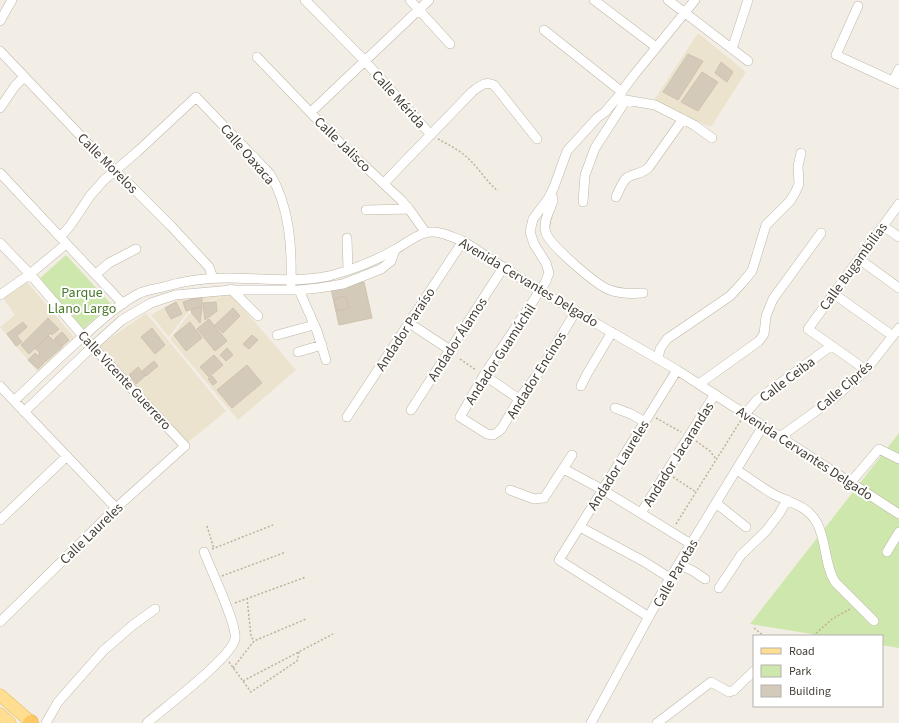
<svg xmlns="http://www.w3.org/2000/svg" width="899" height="723" font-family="'Source Sans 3',sans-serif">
	<rect width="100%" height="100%" fill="#f3eee5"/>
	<path fill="#ece3cf" d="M698,33L746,72L711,127L684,116L654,100Z
		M27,282L74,337L38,372L0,327L15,315L3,298Z
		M229,292L296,370L238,420L170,339L189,314Z
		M226,293L187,313L169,337L151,315L179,299L204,294Z
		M146,313L226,411L187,443L98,347Z"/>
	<path fill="#cee7ad" d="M66,255L111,304L82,330L40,278Z
		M899,433V648L882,645V636H824L750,624Z"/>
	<path fill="#d4caba" stroke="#cfc1ae" d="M688,54L703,61L678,100L663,92Z
		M721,62L733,72L727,82L715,73Z
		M702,72L718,82L698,111L681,102Z
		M364,282L372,318L339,325L331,289Z
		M202,296V307H197L186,311L183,302Z
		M346,296L349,308L337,311L334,299Z
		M176,302L182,314L171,319L165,308Z
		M216,302L217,311L205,320L203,303Z
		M202,307L200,323L191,312L192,309Z
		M233,308L240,316L223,333L215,325Z
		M48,318L59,329L52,335L51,333L29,354L21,345Z
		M209,319L227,341L215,351L197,329Z
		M23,322L27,327L17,336L22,342L16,346L7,334Z
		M190,322L202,338L186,351L174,335Z
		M152,328L165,345L155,354L141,337Z
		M62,332L69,340L62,346L55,338Z
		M252,335L258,340L249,349L243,344Z
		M49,336L54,341L55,339L62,347L45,362L38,355L40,353L35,348Z
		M227,348L233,355L226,361L220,355Z
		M35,353L44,363L38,369L28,360Z
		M214,355L223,365L209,377L200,367Z
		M154,361L158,366L146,376L142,371Z
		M247,365L262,383L232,408L217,390Z
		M138,367L145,376L136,384L129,375Z
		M212,376L217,382L213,385L208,379Z"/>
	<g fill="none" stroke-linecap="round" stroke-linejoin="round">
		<defs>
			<path id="minor" d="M305,0L364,60L431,135
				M410,0L450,44
				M594,0L656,47
				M668,0L748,61
				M858,6L836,55L899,84
				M0,21L12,0
				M544,30L622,92
				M732,49L748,0
				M0,51L114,171L128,183L171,226L209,267L213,278
				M257,57L336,139L401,200L409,209L426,233
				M893,81L899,69
				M620,99L655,105L694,125L712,138
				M0,108L15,86L24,77
				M311,112L429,0
				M0,173L123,304
				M384,183L472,92C480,86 485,81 494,85L537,139
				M550,195L553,198V201C550,210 542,223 546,233C550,245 597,286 610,290C621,294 631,294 643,293
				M616,197C619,191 622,181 628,177C635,173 643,174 649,167L683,119
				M583,202L585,175L595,148L626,100
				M366,210L409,209
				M883,226L899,237
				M60,237L70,226L90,196L104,180L137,152L196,97L270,174C290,207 292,248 291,285
				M347,238L348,270
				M0,243L30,274L83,336L185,446L116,508L0,622
				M859,259L899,288
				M96,274L109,263L136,249
				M231,289L258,316
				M299,290L317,331L326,360
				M834,294L893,336
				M0,295L30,274L66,244
				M576,311L540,371L519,399L502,428L498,432L493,435L487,434L460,417L484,375L545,283L549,273L546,263L534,244L530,232L533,219L548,199L554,187L567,151L597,118L605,112L617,98L634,75L695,0
				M409,323L450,350
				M277,335L314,325
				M298,352L322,345
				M658,359L660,349L667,339L730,296L742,283L752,271L766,225L790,201L795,193L799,184L798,166L801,153
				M866,370L808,329L899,204
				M484,375L519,399
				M699,384L759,341L764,334L766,316L773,299L821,233
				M0,386L116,508
				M581,386L587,374L612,332
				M14,401C38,378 62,355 87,333C101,320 122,302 140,293C147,290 156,289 163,287C183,281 205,278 226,278C259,278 296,283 329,276C352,270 375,261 396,249C405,244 415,236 425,233C437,229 452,237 463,241L540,291L677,370L899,514
				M615,408L631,414L645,422
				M411,410L503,268
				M24,412L93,346L122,320L151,303L175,295L232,290H299L319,288L343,284L381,269L391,261L395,250
				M745,414L757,400L831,346
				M347,417L463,241
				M780,437L834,398L866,370L899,328
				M564,469L603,490L691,544
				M737,470C749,478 762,488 775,495C791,503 808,506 817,523C827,542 824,564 835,582L874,621
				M851,482L879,449L899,459
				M510,490L534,499L544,498L572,455
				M716,503L746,527
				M641,513L715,394
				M0,520L67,456
				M580,527L643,561L670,578
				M887,552L899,532
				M679,564L693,571L705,579
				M719,588L741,555L766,531L779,514L787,500
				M649,617L559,560L677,370
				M46,723L58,702L103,651L133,625L155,609
				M147,723C164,708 231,658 235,639C238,626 210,568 204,552
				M591,723L670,578L763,426
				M657,723L711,682L729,692L733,691L754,671"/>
			<path id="major" d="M0,695L32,723
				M0,714L10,723"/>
			<path id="highway" d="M30,723L31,722"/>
		</defs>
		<use href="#minor" stroke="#beb6a8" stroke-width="10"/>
		<use href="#major" stroke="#e4bb62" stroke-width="13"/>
		<use href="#highway" stroke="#de9d34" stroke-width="15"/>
		<path stroke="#c0b199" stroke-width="1.5" stroke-dasharray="2 2" stroke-linecap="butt" d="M438,139C449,145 461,151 470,160C480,170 487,182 498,191
			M460,359L476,370
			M656,418L681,432
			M696,441L710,451L716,459
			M673,477L696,492
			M676,524L741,420
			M207,526L214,549
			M212,549L273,525
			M222,576L286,552
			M247,598L251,636L254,641
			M235,603L306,577
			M754,628L764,636
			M813,636L832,619L850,609
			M229,662L251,692L297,661L299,652
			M233,668L254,641L306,619
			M243,681L333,634"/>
		<use href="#minor" stroke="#fff" stroke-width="9"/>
		<use href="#major" stroke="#ffde92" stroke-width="12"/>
		<use href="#highway" stroke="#fec964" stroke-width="14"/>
	</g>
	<g text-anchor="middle" stroke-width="4" stroke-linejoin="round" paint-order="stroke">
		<g font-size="14" fill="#453e35" stroke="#fff">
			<text transform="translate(399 99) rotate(48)" y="5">Calle Mérida</text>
			<text transform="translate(343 144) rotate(44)" y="5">Calle Jalisco</text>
			<text transform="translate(248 154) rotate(49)" y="5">Calle Oaxaca</text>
			<text transform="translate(108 163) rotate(45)" y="5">Calle Morelos</text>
			<text transform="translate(853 266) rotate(-54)" y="5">Calle Bugambilias</text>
			<text transform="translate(529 282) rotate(31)" y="5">Avenida Cervantes Delgado</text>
			<text transform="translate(405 329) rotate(-57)" y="5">Andador Paraíso</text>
			<text transform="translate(457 339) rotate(-57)" y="5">Andador Álamos</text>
			<text transform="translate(500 354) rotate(-57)" y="5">Andador Guamúchil</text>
			<text transform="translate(536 375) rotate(-58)" y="5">Andador Encinos</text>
			<text transform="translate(787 379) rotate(-37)" y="5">Calle Ceiba</text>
			<text transform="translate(125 380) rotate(47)" y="5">Calle Vicente Guerrero</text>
			<text transform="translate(844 386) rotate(-41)" y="5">Calle Ciprés</text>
			<text transform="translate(805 453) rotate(33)" y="5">Avenida Cervantes Delgado</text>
			<text transform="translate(678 454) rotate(-58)" y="5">Andador Jacarandas</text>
			<text transform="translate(618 465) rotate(-58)" y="5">Andador Laureles</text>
			<text transform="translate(91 533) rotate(-44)" y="5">Calle Laureles</text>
			<text transform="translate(675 573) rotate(-60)" y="5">Calle Parotas</text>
		</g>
		<g font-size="14" fill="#477728" stroke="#fff">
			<text x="82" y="297">Parque<tspan x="82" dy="16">Llano Largo</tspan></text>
		</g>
	</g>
	<rect x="753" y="635" width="130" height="72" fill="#ffffff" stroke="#b5b2ae"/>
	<rect x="761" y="648" width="20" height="6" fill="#ffde92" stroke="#b5b2ae"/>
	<text x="789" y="655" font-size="12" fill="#453e35">Road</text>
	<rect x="761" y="665" width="20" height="12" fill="#cee7ad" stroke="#b5b2ae"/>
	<text x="789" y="675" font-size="12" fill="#453e35">Park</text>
	<rect x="761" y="685" width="20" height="12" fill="#d4caba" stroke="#b5b2ae"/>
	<text x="789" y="695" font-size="12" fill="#453e35">Building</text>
</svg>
